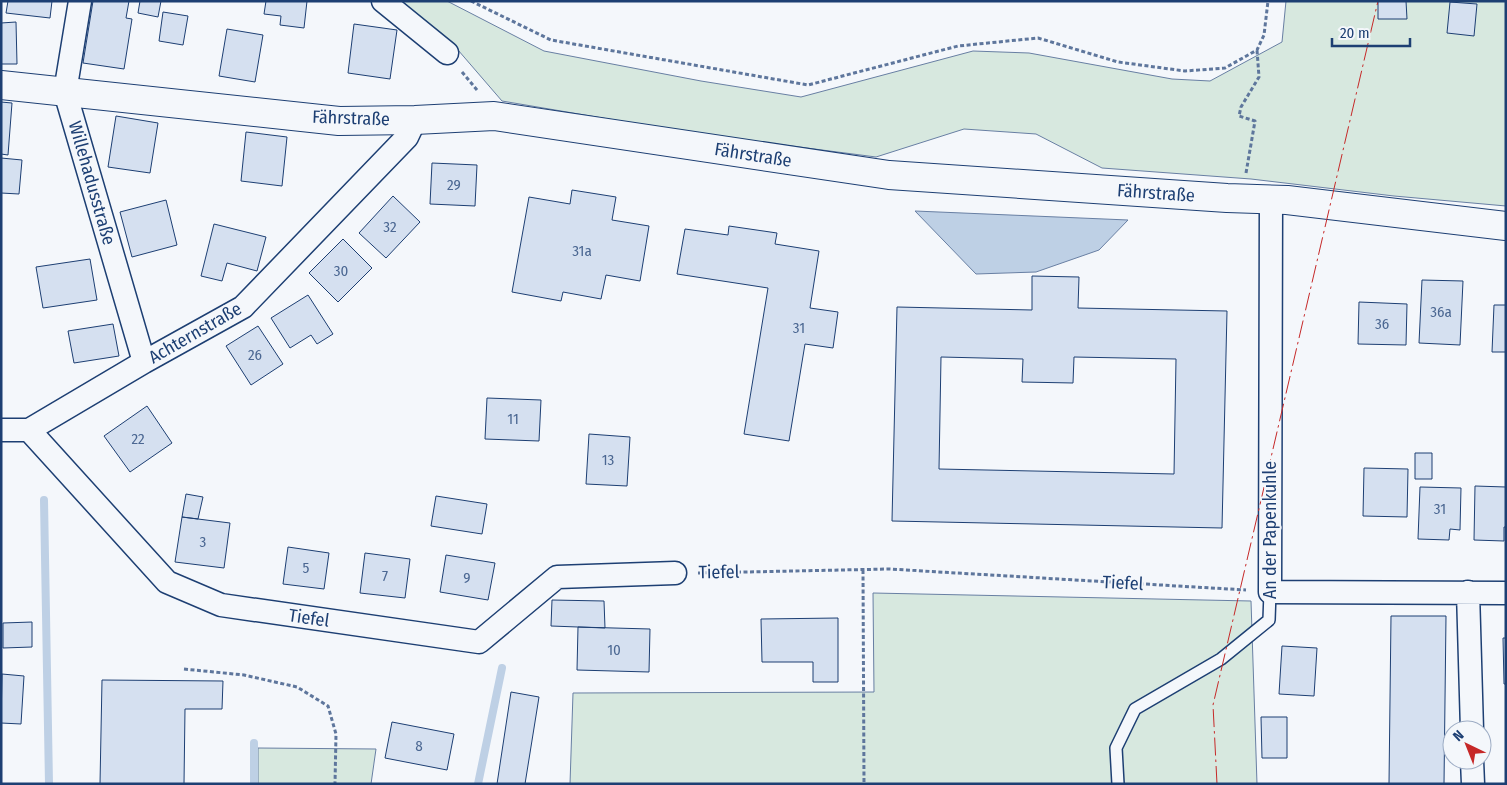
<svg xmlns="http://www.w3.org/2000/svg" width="1507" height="785" font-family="'Fira Sans Condensed',sans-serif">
	<rect width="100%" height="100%" fill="#f4f7fb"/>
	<path fill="#d7e8df" stroke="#687fa3" d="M398,1H447L544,51L701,81L801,97L973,51L1029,53L1172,79L1210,81L1282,42L1286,1H1506V206L1394,196L1251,179L1102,168L1036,134L964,129L876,157L691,133L502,101L458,50Z
		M873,593L1251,601L1257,784H570L573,693L874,692Z
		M258,748L376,749L371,784H258Z"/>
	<path fill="#bed0e5" stroke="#687fa3" d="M915,211L1128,220L1099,250L1036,272L976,274Z"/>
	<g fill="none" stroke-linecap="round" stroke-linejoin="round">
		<path stroke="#bed0e5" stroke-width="8" d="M44,500L49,784
			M254,784V743
			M478,784L502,668"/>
	</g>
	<path fill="#d5e0f0" stroke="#1d3f73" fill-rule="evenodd" d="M8,1H52L50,18L6,13Z
		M93,1H129L126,18L132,19L124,69L83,63Z
		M140,1H161L158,17L138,13Z
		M266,1H307L304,28L280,25L281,16L264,14Z
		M1378,1H1406L1407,19H1378Z
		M1450,2L1477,4L1474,36L1447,33Z
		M163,12L188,16L183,45L159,41Z
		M16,22L17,64H1V23Z
		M354,24L397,30L390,79L348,73Z
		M227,29L263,35L255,82L219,76Z
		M1,102L12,103L8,155L1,154Z
		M116,116L158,123L150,173L108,167Z
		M246,132L287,137L282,186L241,181Z
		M1,158L22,160L19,194L1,193Z
		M432,163L477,165L475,206L430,204Z
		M572,190L616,197L612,220L649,226L640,281L606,275L601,299L563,292L561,301L512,292L529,197L570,204Z
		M393,196L420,222L386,258L359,233Z
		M166,200L177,245L132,257L120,212Z
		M214,224L266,237L257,271L227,263L222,281L201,276Z
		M729,226L777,233L775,244L819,251L810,308L838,312L833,348L805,344L789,441L744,434L768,288L677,274L685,229L728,235Z
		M343,239L372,268L338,302L309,273Z
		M90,259L97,300L43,308L36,267Z
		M1032,276L1079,277L1078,308L1227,311L1222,528L892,521L897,307L1032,310ZM941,357L1023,359L1022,382L1073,383L1074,357L1176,359L1174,474L939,469Z
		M1422,280L1463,281L1460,345L1419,343Z
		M308,295L333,334L317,344L311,335L290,348L271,318Z
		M1359,302L1407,304L1406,345L1358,344Z
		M1494,305H1506V352H1492Z
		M113,324L119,356L74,363L68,331Z
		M258,326L283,364L251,385L226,346Z
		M487,398L541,400L539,441L485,439Z
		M147,406L172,443L130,472L104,436Z
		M589,434L630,437L627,486L586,484Z
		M1415,453H1432V479H1415Z
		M1364,468L1408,469L1407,517L1363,516Z
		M1475,486L1506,487V527H1504V541L1474,540Z
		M1420,487L1461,488L1460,530L1450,529L1449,540L1418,539Z
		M186,494L203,497L198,519L182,517Z
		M436,496L487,504L482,534L431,526Z
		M182,517L230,523L224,568L175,562Z
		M288,547L329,553L324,589L283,584Z
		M365,553L410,559L405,598L360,593Z
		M446,555L495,563L488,600L440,592Z
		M552,600L604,601L605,628L551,626Z
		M1391,616H1446L1444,784H1389Z
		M838,618V682H813V662H762L761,619Z
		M32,622V647L3,648V623Z
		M578,627L650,629L649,672L577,670Z
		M1503,638H1506V684H1504Z
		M1282,646L1317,648L1314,696L1279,694Z
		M2,674L24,676L21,724L1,723Z
		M102,680L223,681L222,709H185L184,784H100Z
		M511,692L539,697L525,784H497Z
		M1261,717H1287V758H1262Z
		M392,722L454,734L447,770L385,758Z"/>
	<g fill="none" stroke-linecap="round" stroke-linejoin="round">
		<defs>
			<path id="lane" d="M1118,784L1116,748L1135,709L1221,659L1269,620L1270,592"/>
			<path id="street" d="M80,1L65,92L144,362
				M383,1L447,53
				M1271,199L1270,592L1506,593
				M1,430H29L144,362L243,307L407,137L415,120
				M29,430L167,582L221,605L479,642L557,577L675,573
				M1468,592L1472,730
				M1472,760L1473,784"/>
			<path id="secondary" d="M1,85L339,121L415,120L494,116L889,175L1227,198L1287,200L1506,226"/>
		</defs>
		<use href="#lane" stroke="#1d3f73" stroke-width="14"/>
		<use href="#street" stroke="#1d3f73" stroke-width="25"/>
		<use href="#secondary" stroke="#1d3f73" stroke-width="30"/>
		<path stroke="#5e769c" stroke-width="3" stroke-dasharray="4 2.5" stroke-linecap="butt" d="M471,1L551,40L808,85L958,46L1038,38L1118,62L1185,71L1225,68L1257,50L1264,35L1268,1
			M462,72L477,90
			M1246,173L1255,121L1239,116L1241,107L1259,77L1257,50
			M863,570L864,784
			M698,573L889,569L1246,590
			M184,669L244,675L297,687L328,706L336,734L335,784"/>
		<use href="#lane" stroke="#f4f7fb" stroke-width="11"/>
		<use href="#street" stroke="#f4f7fb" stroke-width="22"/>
		<use href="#secondary" stroke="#f4f7fb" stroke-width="28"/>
		<path stroke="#c62828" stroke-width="1" stroke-dasharray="18 4 2.5 4" stroke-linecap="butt" d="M1217,784L1213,705L1378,1"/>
	</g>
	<g text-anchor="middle" stroke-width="4" stroke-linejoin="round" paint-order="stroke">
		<g font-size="15" fill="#4b6792">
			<text x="454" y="190">29</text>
			<text x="390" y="232">32</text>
			<text x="582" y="256">31a</text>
			<text x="341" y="276">30</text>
			<text x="1441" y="317">36a</text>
			<text x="1382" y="329">36</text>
			<text x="799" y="333">31</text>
			<text x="255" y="360">26</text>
			<text x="513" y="424">11</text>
			<text x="138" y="444">22</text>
			<text x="608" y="465">13</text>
			<text x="1440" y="514">31</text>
			<text x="203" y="547">3</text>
			<text x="306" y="573">5</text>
			<text x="385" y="581">7</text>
			<text x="467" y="583">9</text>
			<text x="614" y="655">10</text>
			<text x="419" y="751">8</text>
		</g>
		<g font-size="18" fill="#1d3f73" stroke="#f4f7fb">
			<text transform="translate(351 118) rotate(2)" y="6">Fährstraße</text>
			<text transform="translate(753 155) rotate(9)" y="6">Fährstraße</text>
			<text transform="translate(92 183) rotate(74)" y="6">Willehadusstraße</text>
			<text transform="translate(1156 193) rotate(4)" y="6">Fährstraße</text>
			<text transform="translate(195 333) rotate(-30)" y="6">Achternstraße</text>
			<text transform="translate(1270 530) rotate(-90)" y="6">An der Papenkuhle</text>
			<text transform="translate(719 572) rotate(-1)" y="6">Tiefel</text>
			<text transform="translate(1123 583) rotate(3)" y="6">Tiefel</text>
			<text transform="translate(309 618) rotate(8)" y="6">Tiefel</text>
		</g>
	</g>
	<rect width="1507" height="785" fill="none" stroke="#1d3f73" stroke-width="5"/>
	<g transform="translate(1467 745) rotate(317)"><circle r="24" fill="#f4f7fb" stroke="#9eadc5"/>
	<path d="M0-4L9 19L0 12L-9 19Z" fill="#c62828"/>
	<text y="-8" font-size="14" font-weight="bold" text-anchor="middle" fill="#1d3f73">N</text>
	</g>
	<path d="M1332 38v8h78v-8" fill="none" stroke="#1d3f73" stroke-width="2.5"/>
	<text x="1340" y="38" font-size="15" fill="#1d3f73" stroke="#f4f7fb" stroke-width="4" paint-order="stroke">20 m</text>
</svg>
